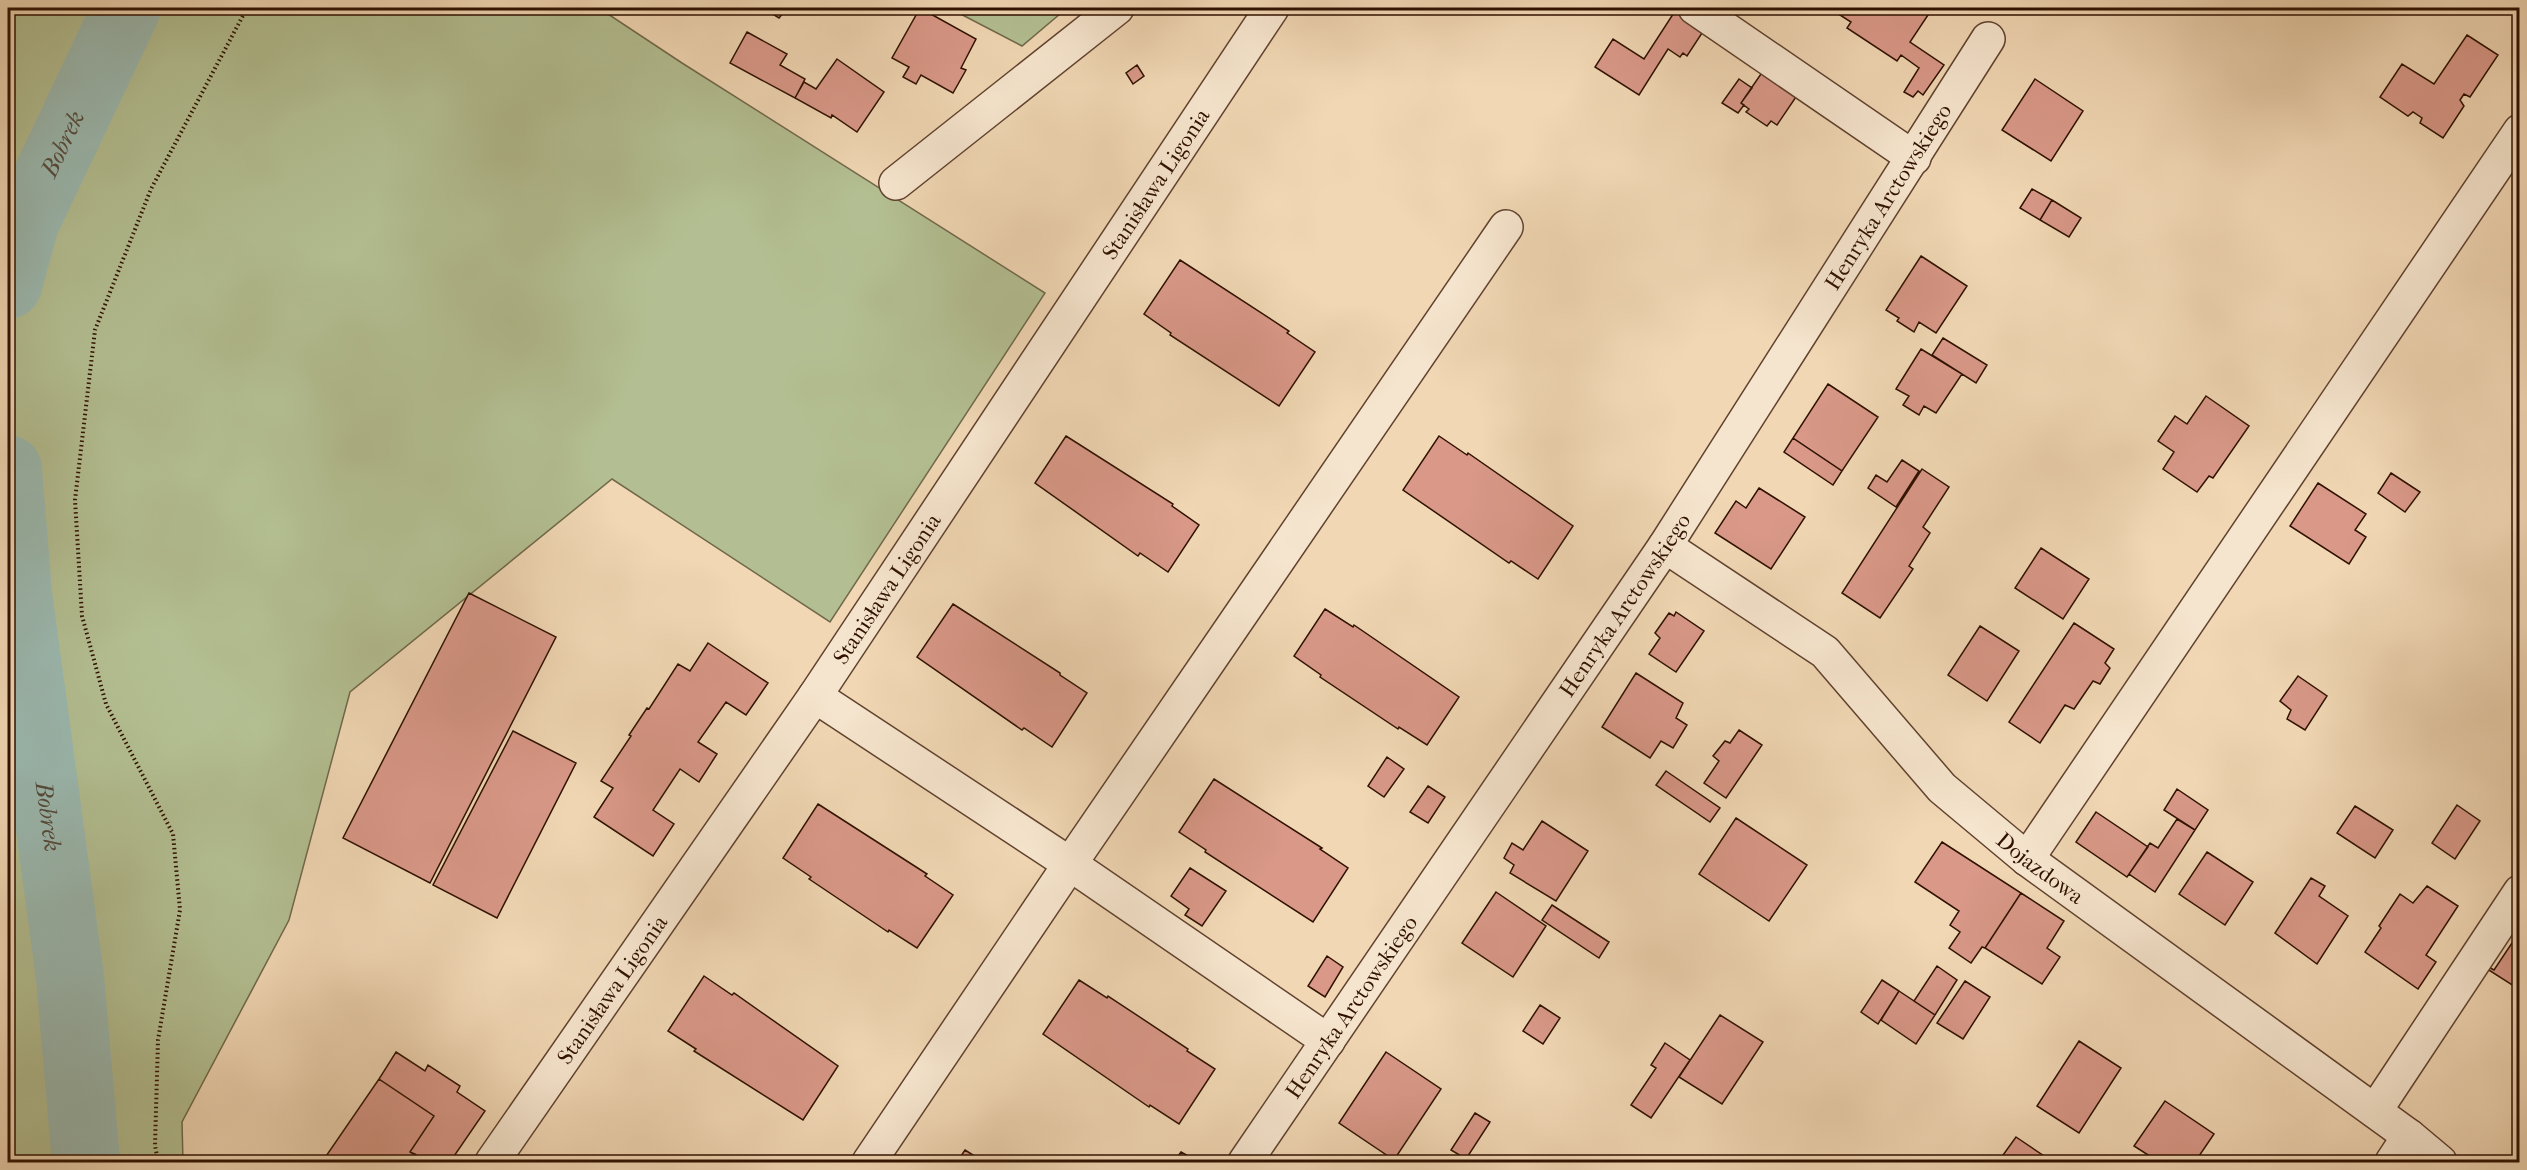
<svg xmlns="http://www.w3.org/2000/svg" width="2527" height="1170" font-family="'IM FELL French Canon',serif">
	<rect width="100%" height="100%" fill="#f1d7b4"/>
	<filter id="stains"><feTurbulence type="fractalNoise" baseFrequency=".00333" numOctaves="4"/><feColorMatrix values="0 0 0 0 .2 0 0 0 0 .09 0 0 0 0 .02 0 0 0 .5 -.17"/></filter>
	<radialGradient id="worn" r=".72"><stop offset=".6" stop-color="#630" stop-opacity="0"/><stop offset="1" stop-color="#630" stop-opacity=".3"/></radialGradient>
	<path fill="#b3bf92" stroke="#71684a" stroke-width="1.5" d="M8,8H599L682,63L1045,293L830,622L612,479L350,692L289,920L182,1122L183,1162H8Z
		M949,8H1067L1022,46Z"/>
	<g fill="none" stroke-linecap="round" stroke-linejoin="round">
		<g stroke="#9bb9b0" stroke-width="68">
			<path id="s1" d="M8,285L25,223L127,8"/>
			<path id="s2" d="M8,469L18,594L70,977L86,1162"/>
		</g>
	</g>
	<path fill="#d99888" stroke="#2f1101" stroke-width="1.5" d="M763,8H787L779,18Z
		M920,8L976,39L961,68L966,70L953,93L921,75L916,84L903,77L909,67L892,58Z
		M1677,8L1706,27L1687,56L1683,53L1680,57L1668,49L1639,95L1595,67L1613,39L1644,59Z
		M1829,8H1923L1930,12L1910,42L1944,65L1923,95L1918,91L1913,97L1904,92L1919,68L1901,55L1897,61L1847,28L1851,22Z
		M747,32L787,54L780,65L805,79L795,98L730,63Z
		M2467,35L2498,55L2470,97L2464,94L2460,100L2464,106L2443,138L2420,123L2422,118L2413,112L2408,116L2380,97L2402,64L2434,84Z
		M837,59L884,92L857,132L832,115L831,118L795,98L804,82L816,89Z
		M1137,65L1144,76L1133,84L1126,73Z
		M1763,71L1798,94L1777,125L1771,121L1767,126L1746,112L1749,109L1741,103Z
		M1739,79L1752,88L1741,103L1744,105L1738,113L1722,103Z
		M2035,79L2083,111L2051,161L2002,130Z
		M2032,189L2052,200L2040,220L2020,208Z
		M2052,200L2081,218L2069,237L2040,220Z
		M1921,256L1967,286L1936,333L1919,322L1914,332L1897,321L1899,318L1886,310Z
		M1180,260L1289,331L1287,333L1315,352L1279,406L1170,335L1171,333L1144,314Z
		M1943,338L1987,365L1976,383L1932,355Z
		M1921,349L1962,374L1936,413L1924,406L1919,415L1903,405L1909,396L1896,389Z
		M1828,384L1878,417L1842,471L1793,438Z
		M2206,396L2249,426L2213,478L2209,476L2197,492L2163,469L2174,452L2158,441L2175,416L2187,424Z
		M1066,436L1173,504L1172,506L1199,525L1168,572L1140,553L1138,556L1035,483Z
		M1439,436L1467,455L1468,453L1573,526L1538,579L1511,561L1509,563L1403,490Z
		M1793,438L1842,471L1833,485L1784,452Z
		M1902,460L1919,471L1896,507L1868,488L1876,475L1887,482Z
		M1922,469L1949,487L1923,527L1930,533L1909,566L1913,569L1880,618L1842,593Z
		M2391,473L2420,492L2405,512L2378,493Z
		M2318,483L2366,514L2355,530L2366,537L2349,564L2290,526Z
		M1759,488L1805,517L1771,569L1715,533L1736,501L1746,508Z
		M2041,548L2089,579L2063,619L2015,588Z
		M469,593L556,637L430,883L343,838Z
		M953,604L1060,673V675L1087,693L1052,747L1024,728L1022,730L917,657Z
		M1325,609L1353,627L1354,625L1459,697L1427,745L1399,727L1398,729L1320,677L1321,675L1294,656Z
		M1676,612L1704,631L1676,672L1649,654L1660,638L1655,633L1669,613L1674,616Z
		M2074,623L2114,649L2105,663L2110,668L2100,684L2093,681L2074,709L2065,705L2040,743L2009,722Z
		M1980,626L2019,651L1987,701L1948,675Z
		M708,643L768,683L746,715L726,702L698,742L717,754L699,782L680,769L653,810L674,824L653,856L594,817L613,788L601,781L631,736L629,735L647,708L649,709L678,664L690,671Z
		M1636,673L1683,703L1676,718L1687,725L1673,748L1661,741L1650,758L1602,727Z
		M2298,676L2327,696L2305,730L2287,719L2291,710L2280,701Z
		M1739,730L1762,745L1726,798L1704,783L1719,761L1713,756L1725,741L1730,743Z
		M513,731L576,763L497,918L433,885Z
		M1387,757L1404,769L1384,797L1368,786Z
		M1666,771L1720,808L1710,822L1656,785Z
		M1214,779L1322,848L1320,849L1348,868L1313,922L1205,852L1206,850L1179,832Z
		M1428,786L1445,797L1428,823L1410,812Z
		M2177,789L2208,810L2195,830L2164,810Z
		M818,804L927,874L925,876L953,895L917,948L889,930L888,932L809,879L811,877L783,858Z
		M2457,805L2480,821L2455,859L2432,843Z
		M2355,806L2393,830L2375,858L2337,833Z
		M2096,812L2148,847L2127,877L2076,842Z
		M1736,818L1807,865L1769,921L1699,874Z
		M2177,819L2195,830L2155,892L2129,874L2150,843L2158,848Z
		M1542,821L1588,851L1556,901L1510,873L1514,865L1504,858L1512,843L1523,850Z
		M1942,842L2021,893L1985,948L1982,947L1971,963L1949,948L1960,932L1950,925L1959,911L1915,882Z
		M2207,852L2253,882L2225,925L2179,894Z
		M1190,868L1226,891L1202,926L1185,915L1189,909L1171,896Z
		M2311,878L2325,886L2319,896L2348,916L2317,964L2275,933Z
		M2427,886L2458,906L2426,955L2436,962L2418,989L2365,952L2381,928L2379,926L2400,894L2413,903Z
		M1496,892L1546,926L1513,977L1462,943Z
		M2021,893L2064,921L2047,948L2060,957L2042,984L1985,948Z
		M1552,905L1609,942L1599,958L1542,920Z
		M2520,931V990L2484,967L2485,965L2494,970Z
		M1327,956L1343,967L1325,997L1308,986Z
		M1937,966L1957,980L1935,1015L1914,1001Z
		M704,976L732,995L734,993L838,1066L803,1120L694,1051L696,1049L668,1031Z
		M1079,980L1107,998L1108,996L1188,1049L1187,1051L1215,1069L1179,1124L1150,1105L1149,1107L1043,1034Z
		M1882,980L1899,991L1878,1024L1861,1012Z
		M1965,981L1990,997L1963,1039L1937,1023Z
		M1899,991L1935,1015L1916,1044L1881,1020Z
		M1540,1005L1560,1018L1543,1044L1523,1031Z
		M1720,1015L1763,1042L1722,1104L1679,1077Z
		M2079,1041L2121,1068L2079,1133L2037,1106Z
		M1665,1043L1690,1060L1651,1118L1631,1105L1656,1068L1651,1065Z
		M396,1052L425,1071L428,1065L460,1086L457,1092L485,1111L450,1162H427L410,1152L434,1116L379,1079Z
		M1386,1052L1441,1089L1394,1160L1339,1123Z
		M379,1079L434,1116L410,1152L415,1154L409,1162H322Z
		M2165,1101L2214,1134L2195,1162H2159L2134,1146Z
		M1475,1113L1490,1122L1466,1159L1451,1150Z
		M2016,1137L2053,1162H1998Z
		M965,1150L984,1162H957Z
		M1181,1152L1199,1162H1174Z
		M415,1154L427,1162H409Z"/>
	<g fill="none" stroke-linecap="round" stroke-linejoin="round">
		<defs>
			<g id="minor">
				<path d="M1695,8L1914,158"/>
				<path d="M896,183L1117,8"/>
				<path id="s3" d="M1665,546L1825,652L1942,788L2027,859L2409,1136L2440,1162"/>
				<path d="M815,696L1070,864L1328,1041"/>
				<path d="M2027,859L2520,131"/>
				<path d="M2375,1111L2520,892"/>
				<path id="s4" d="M492,1162L815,696L1272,8"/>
				<path d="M869,1162L1070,864L1506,227"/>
				<path id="s5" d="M1245,1162L1665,546L1988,39"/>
				<path d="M2392,1162L2409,1136"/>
			</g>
		</defs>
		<use href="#minor" stroke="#60422e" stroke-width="36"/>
		<path stroke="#2f1101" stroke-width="4" stroke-dasharray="1.5 3" stroke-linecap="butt" d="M158,1162L155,1145L158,1040L180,910L173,834L106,704L82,616L75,500L95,330L151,189L247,8"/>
		<use href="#minor" stroke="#f6e5ce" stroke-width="33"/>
	</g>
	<g text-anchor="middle" stroke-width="4.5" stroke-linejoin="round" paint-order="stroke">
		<g font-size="22" fill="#2f1101" stroke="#f6e5ce">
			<text dy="8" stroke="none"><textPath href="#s4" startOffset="1182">Stanisława Ligonia</textPath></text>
			<text dy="8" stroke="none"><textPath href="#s5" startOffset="1160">Henryka Arctowskiego</textPath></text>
			<text dy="8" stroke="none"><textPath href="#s4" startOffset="696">Stanisława Ligonia</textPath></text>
			<text dy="8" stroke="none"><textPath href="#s5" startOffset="674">Henryka Arctowskiego</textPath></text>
			<text dy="8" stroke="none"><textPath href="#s3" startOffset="498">Dojazdowa</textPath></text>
			<text dy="8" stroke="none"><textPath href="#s4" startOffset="210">Stanisława Ligonia</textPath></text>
			<text dy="8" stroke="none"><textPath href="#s5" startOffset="188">Henryka Arctowskiego</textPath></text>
		</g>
		<g font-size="24" font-style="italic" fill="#554c3e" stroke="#f6e5ce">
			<text dy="8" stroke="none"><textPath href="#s1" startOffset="152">Bobrek</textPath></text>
			<text dy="8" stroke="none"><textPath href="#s2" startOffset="350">Bobrek</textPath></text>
		</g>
	</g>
	<rect width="2527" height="1170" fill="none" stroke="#f1d7b4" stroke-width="30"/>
	<rect x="9" y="9" width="2509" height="1152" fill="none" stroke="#2f1101" stroke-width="3"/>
	<rect x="15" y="15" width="2497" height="1140" fill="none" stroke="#2f1101" stroke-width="1.5"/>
	<rect width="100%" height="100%" filter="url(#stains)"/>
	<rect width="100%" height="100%" fill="url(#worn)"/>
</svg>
